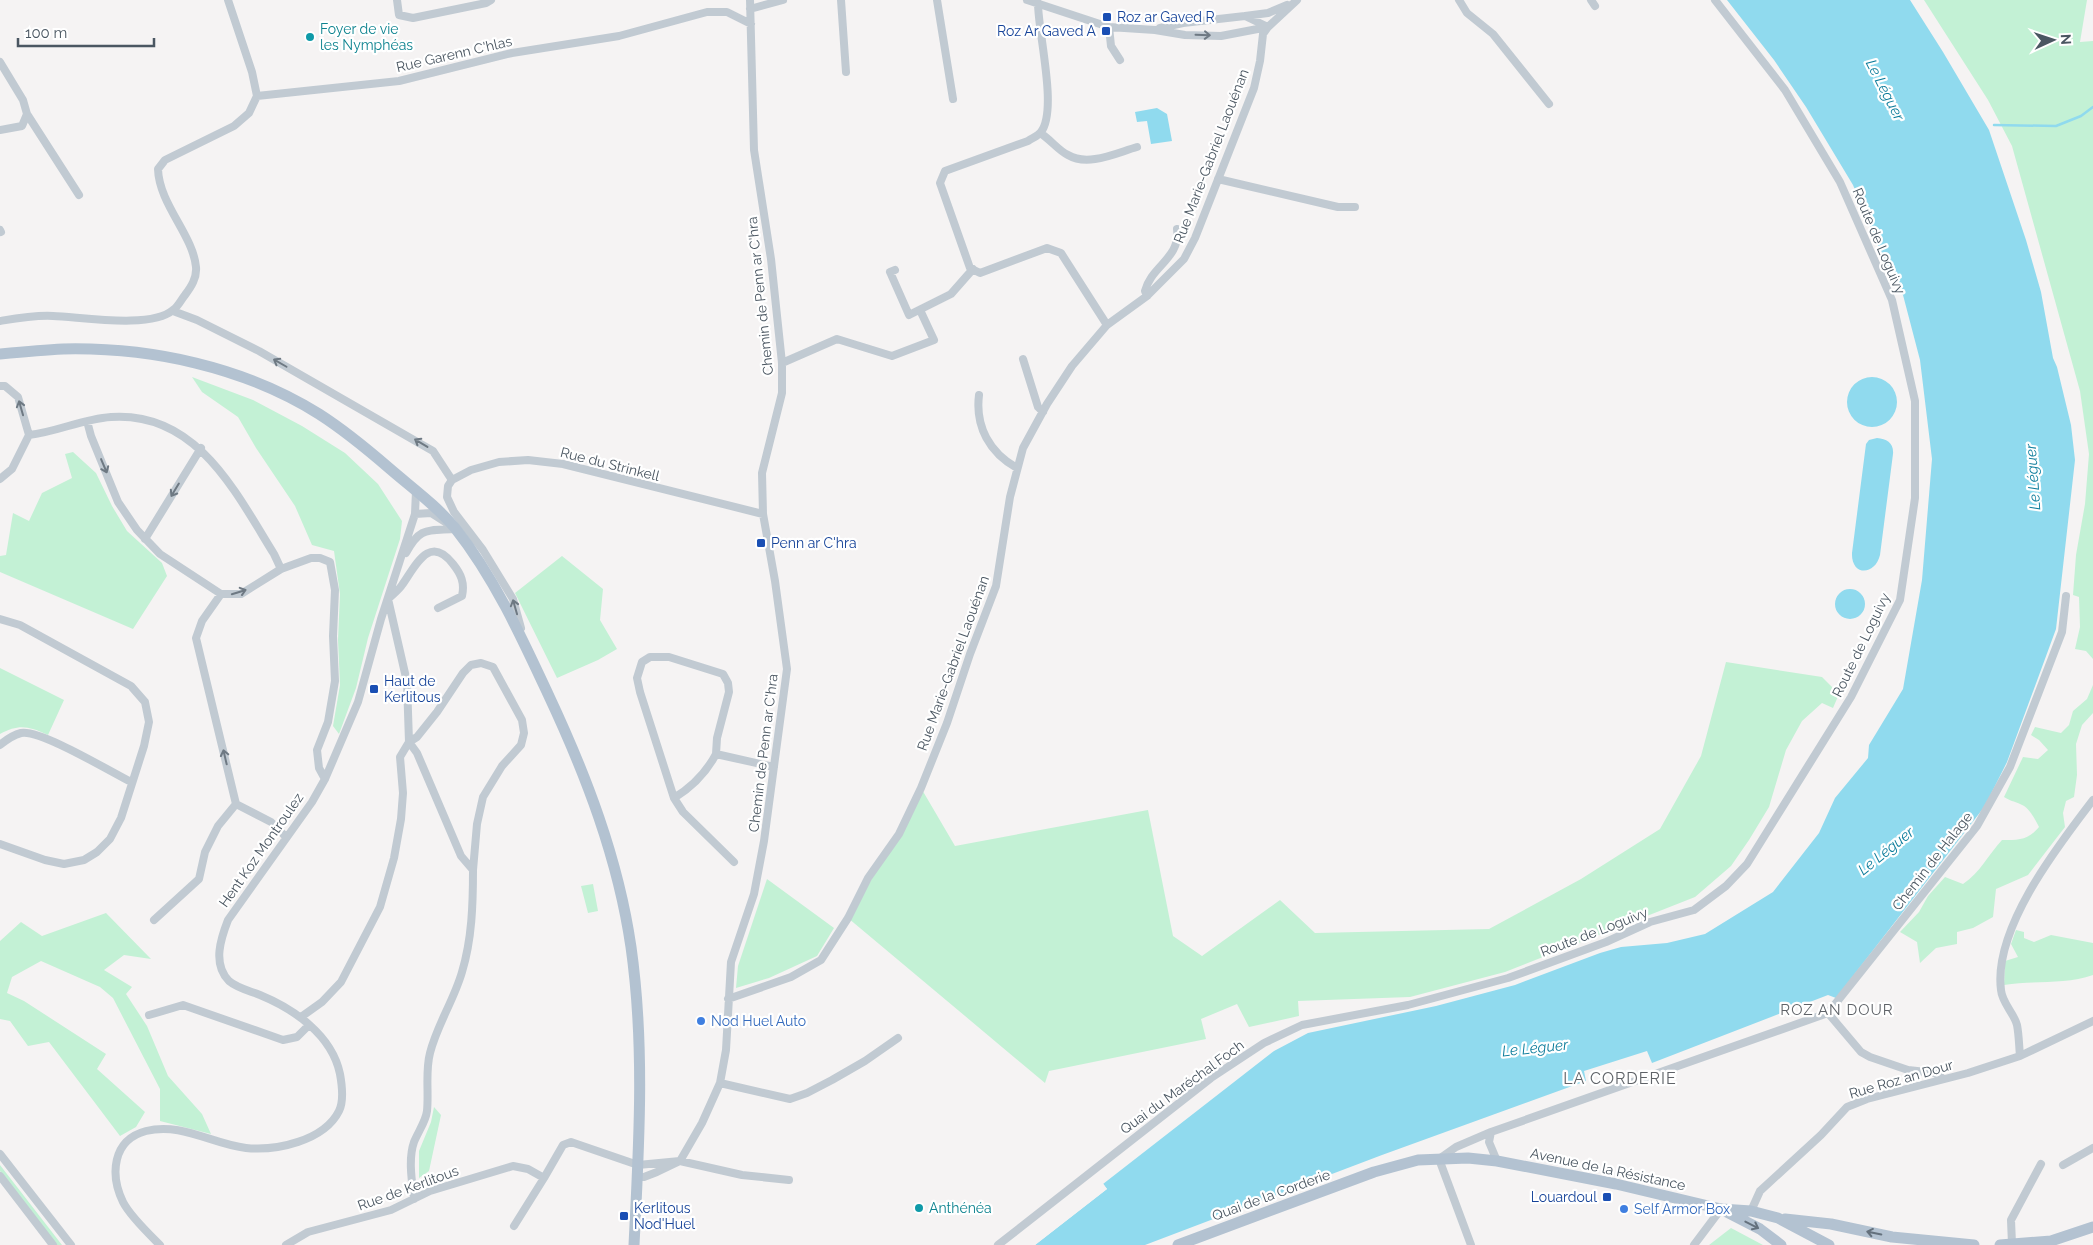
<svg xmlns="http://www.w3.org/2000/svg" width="2093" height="1245" font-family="Raleway,sans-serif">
	<rect width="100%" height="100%" fill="#f5f3f3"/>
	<path fill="#c3f1d5" d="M1924,0H2087L2080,42L2093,41V659L2086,651L2075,649L2080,627L2079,597L2073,595L2076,555L2085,504L2089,454L2080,391L2012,146L1988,100Z
		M192,377L253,400L302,426L345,453L378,484L402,521L400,539L368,638L356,688L339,734L333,726L340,685L338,640L340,594L334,551L312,545L295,506L256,448L238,417L202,392Z
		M73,452L96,473L112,506L127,531L162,563L167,576L133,629L0,572V556L6,555L13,513L29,521L42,493L72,478L65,454Z
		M562,556L603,589L600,620L617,649L598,660L557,678L515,593Z
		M1726,662L1822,677L1839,694L1833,708L1822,703L1802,721L1786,750L1769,807L1749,840L1731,866L1695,897L1505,972L1410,997L1298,1001L1299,1016L1249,1027L1237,1004L1201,1019L1206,1039L1049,1071L1045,1083L848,918L899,834L921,788L955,846L1148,810L1173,936L1202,956L1280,900L1315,933L1489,929L1581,879L1660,829L1701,756Z
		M0,668L64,700L48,735C28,726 19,724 0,734Z
		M2093,685V713L2082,725L2076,744L2077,775L2074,797L2066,801L2063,813L2065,827L2028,875L1996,889L1993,917L1973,928L1957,932V944L1936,948L1920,963L1917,942L1900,932L1919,912L1928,896L1945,877L1963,884C1980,873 1988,855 2002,840C2019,840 2028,840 2039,827C2035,819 2029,807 2020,804C2014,801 2010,801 2004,797L2023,757L2038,759L2048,750L2039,740L2031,735L2035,727L2061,733L2069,725L2073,711L2087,699Z
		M767,879L834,928L817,956L769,978L736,988L738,966Z
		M593,884L598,911L588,913L581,886Z
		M106,913L151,959L124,955L104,970L132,987L126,994L147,1026L168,1076L202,1114L211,1134L160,1121V1089L113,998L100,987L41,961L12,977L7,993L24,1001L106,1054L97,1069L145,1112L136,1127L120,1136L49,1042L28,1046L10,1021L0,1019V941L21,922L42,936Z
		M2016,930L2024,932V938L2034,942L2051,935L2093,943V975C2065,985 2034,980 2004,985L2005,961L2018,957L2011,944Z
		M434,1107L441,1115L429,1171L419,1178V1151L431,1122Z
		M0,1165L62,1245H55L0,1171Z
		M1731,1228L1763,1245H1709Z"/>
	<path fill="#90daee" d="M1727,0H1910L1943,52L1989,130L2026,240L2041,292L2053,358L2057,367L2071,425L2075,460L2056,629L2007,762L1985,806L1836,998L1828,995L1652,1063L1647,1051L1584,1071L1586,1081L1382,1155L1145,1245H1035L1107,1189L1103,1184L1274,1051L1308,1033L1436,1006L1515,985L1600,953L1621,947L1667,943L1705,934L1773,892L1819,833L1835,798L1868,758L1869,745L1903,689L1922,580L1932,459L1920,360L1903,295L1889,272L1853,185L1806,107L1774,60Z
		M1157,108L1167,114L1172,141L1151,144L1147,121L1137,122L1135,112Z
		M1847 402a25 25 0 1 1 50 0a25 25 0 1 1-50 0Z
		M1877,438C1887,439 1894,443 1893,454L1880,555C1875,576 1851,576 1852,553L1866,444L1869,440Z
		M1835 604a15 15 0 1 1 30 0a15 15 0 1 1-30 0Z"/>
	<path fill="#f5f3f3" d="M1102,1182L1107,1189L1035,1245H1033L1104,1189L1101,1185Z"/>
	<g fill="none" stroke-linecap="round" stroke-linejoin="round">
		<path stroke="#90daee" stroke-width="2.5" d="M1994,125L2056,126L2081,116L2093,107"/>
		<path stroke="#c1cad2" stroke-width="8" d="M228,0L252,72L257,96L399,81L512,53L619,36L707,12H727L751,24
			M397,0L399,15L413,18L486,3L491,0
			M841,0L846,72
			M937,0L953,99
			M1027,0L1109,27L1155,30L1185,35L1221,36L1268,27L1297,0
			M1459,0L1467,13L1493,34L1549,104
			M1591,0L1595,6
			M1038,3C1038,33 1058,110 1041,132C1038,136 1032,138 1028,141L945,171L940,183L970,268L980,273L1047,248L1061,253L1107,325
			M750,9L783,0
			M1245,16L1268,13L1287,5
			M1109,27L1111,46L1120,60
			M1160,28L1183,23L1245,16L1268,27
			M0,62L23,100L27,114L22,126L0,130
			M27,114L79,195
			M1040,133C1050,139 1059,151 1068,155C1088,167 1116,153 1137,147
			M1218,179L1338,207H1355
			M0,230L1,232
			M895,270L890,272L909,315L951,294L973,269
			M1147,296L1145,291C1151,266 1181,258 1177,229
			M173,311L197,320L259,351L419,443L433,451L452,480
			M0,321C18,318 35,315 53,316C82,317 151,329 173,310C178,307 181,300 185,295C191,287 197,278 196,267C193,235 159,204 158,169L165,160L234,126L249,113L257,96
			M1023,359L1038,407L1043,412
			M782,363L837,339L892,356L934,340L920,310
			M0,386H5L18,397L29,435L12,469L0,479
			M979,395C975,427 990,453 1017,468
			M87,421L91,436L118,502L137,530L160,554L221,594H241L281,569L311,558H320L330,562L335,590L333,636L335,681L328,722L317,750L319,768L325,779
			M29,435C57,432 82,419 111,417C197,411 236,493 274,554L281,569
			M452,480L471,470L499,462L528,460L563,464L763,514
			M452,480L448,486L447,497L454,512L483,550L513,599L521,628
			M415,514L416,491
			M145,539L201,448
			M406,553C420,526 428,531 456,529
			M221,594L202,621L196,638L236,804L271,822L286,837
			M0,619L20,625L131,686L145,702L149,722L144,746L121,818L110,839L97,852L84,860L64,864L45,860L0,844
			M0,745C6,740 13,735 21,733C40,729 111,772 131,782
			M716,754C706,773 692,787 674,798L640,692L637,678L642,662L650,657H669L723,674L728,683L729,692L717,738L716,754L774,767
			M674,798L683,812L734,862
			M154,920L199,879L205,852L218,826L236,804
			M728,999L791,977L821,960L848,918L868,878L899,834L921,788L947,723L970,654L996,586L1010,497L1023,448L1047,404L1072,366L1107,325L1147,296L1184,259L1195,238L1254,88L1260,61L1263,34L1268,27
			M1828,1013L1977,826L2010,767L2062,632L2066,596
			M1828,1013L1861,1052L1870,1057L1908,1070L1935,1073L1942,1078
			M149,1015L183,1005L283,1040L297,1037L309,1025
			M301,1017L322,1002L341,982L380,907L394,858L401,819L403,793L400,757L409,742L417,737L437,712L463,673L471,665L481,663L493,667L522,720L524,733L521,745L502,766L483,797L477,824L473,870
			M2020,1056C2019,1046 2019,1035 2017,1025C2014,1013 2002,1003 2001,990C1993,929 2057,847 2093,800
			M720,1083L790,1099L807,1093L832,1080L865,1061L898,1038
			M1491,1132L1489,1142L1497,1161
			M0,1154L71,1245
			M2063,1165L2093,1148
			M0,1176L53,1245
			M637,1177H644L657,1172L680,1161L702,1123L720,1083L726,1050L731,962L754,894L764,841L787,669L775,581L763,514L762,473L782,393V363L771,259L754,150L750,0
			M544,1178L563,1145L571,1142L638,1165L680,1161L742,1175L789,1180
			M414,1199C412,1182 408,1159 414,1142C418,1132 426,1121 427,1111C429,1092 425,1072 430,1053C437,1025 454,1000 462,972C472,939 473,904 473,870L461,856L417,753L409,742L407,682L388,599C393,594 399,590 402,585C415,567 429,533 453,564C461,574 465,583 462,596L438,608
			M1751,1211L1760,1191L1821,1135L1847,1107L1867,1099L1968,1073L2020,1056L2093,1021
			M2012,1244L2011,1220L2041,1164
			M160,1245C149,1234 130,1216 123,1202C110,1175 112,1140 146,1131C181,1122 212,1144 246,1148C276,1151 324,1141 339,1111C344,1101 342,1085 340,1074C332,1035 294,1009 260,995C250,991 237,988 229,981C212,964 221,938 228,920L312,802L325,779L358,702L381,619L415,514L431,513L445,522
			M286,1245L308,1232L391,1210L430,1191L513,1166L528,1169L544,1178L514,1226
			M998,1245L1211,1078L1264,1043L1302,1025L1408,1005L1508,978L1606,942L1650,922L1694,910L1726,886L1747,864L1851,697L1900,600L1915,498V401L1892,300L1840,182L1785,90L1715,0
			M1471,1245L1439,1159L1456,1147L1491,1132L1828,1013
			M1694,1245L1721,1209"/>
		<path stroke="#b3c2d1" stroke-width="11" d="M0,354C21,352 42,350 63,349C151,347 244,367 319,414C344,430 367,449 389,468C412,488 436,505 455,528C494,577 522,638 548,694C586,775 618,858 631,947C645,1046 639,1145 634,1245
			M1727,1212L1760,1229L1781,1245
			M1785,1219L1831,1224L1892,1237L1974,1245
			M1178,1245L1374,1172L1418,1160L1468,1158L1497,1161L1616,1184L1721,1209L1751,1211L1778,1218L1829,1245
			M2000,1245L2051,1241L2093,1227"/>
	</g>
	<defs><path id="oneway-shaft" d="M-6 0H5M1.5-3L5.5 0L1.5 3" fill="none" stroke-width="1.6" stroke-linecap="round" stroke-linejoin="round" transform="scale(1.25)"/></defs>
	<g stroke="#6e7983">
		<use href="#oneway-shaft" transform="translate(1203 35) rotate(2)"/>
		<use href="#oneway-shaft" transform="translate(280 363) rotate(-150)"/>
		<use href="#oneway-shaft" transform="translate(21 408) rotate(-106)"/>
		<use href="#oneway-shaft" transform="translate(421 443) rotate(-149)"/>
		<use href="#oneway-shaft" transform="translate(104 466) rotate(67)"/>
		<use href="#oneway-shaft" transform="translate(175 490) rotate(121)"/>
		<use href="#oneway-shaft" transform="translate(239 592) rotate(-17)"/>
		<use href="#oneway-shaft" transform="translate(515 607) rotate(-106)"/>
		<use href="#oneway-shaft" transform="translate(225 757) rotate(-103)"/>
	</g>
	<g stroke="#64717d">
		<use href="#oneway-shaft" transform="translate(1752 1225) rotate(27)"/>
		<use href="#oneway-shaft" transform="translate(1874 1233) rotate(-168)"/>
	</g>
	<g fill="#1a4fb4" stroke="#fff" stroke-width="2">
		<rect x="1102" y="12" width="10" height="10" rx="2.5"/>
		<rect x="1101" y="26" width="10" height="10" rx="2.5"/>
		<rect x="756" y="538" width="10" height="10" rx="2.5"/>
		<rect x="369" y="684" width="10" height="10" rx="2.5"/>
		<rect x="1602" y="1192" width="10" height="10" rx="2.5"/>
		<rect x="619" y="1211" width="10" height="10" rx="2.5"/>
	</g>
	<g fill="#0f9aa8" stroke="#fff" stroke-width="2">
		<circle cx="310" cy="37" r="5"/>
		<circle cx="919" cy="1208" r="5"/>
	</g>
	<g fill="#3f7fe0" stroke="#fff" stroke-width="2">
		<circle cx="701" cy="1021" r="5"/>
		<circle cx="1624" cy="1209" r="5"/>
	</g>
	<g text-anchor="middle" stroke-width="4.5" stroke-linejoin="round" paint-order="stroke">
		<g font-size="14" fill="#164399" stroke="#fff" text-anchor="start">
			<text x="1117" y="22">Roz ar Gaved R</text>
			<text x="1096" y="36" text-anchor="end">Roz Ar Gaved A</text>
			<text x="771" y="548">Penn ar C'hra</text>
			<text x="384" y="686">Haut de<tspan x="384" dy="16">Kerlitous</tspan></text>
			<text x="1597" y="1202" text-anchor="end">Louardoul</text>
			<text x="634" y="1213">Kerlitous<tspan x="634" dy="16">Nod'Huel</tspan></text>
		</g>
		<g font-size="14" fill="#0d838f" stroke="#fff" text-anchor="start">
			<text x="320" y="34">Foyer de vie<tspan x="320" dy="16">les Nymphéas</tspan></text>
			<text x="929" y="1213">Anthénéa</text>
		</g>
		<g font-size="14" fill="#4a5661" stroke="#fff">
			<text transform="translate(454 54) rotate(-13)" y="5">Rue Garenn C'hlas</text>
			<text transform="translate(1211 156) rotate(-69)" y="5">Rue Marie-Gabriel Laouénan</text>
			<text transform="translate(1879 241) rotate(67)" y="5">Route de Loguivy</text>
			<text transform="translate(760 296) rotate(-96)" y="5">Chemin de Penn ar C'hra</text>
			<text transform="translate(610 464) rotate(14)" y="5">Rue du Strinkell</text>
			<text transform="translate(1861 645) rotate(-64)" y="5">Route de Loguivy</text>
			<text transform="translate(953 663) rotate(-70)" y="5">Rue Marie-Gabriel Laouénan</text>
			<text transform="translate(763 753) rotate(-83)" y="5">Chemin de Penn ar C'hra</text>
			<text transform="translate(261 850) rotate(-55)" y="5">Hent Koz Montroulez</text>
			<text transform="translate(1932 861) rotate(-52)" y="5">Chemin de Halage</text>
			<text transform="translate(1594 932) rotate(-21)" y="5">Route de Loguivy</text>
			<text transform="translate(1901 1079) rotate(-16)" y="5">Rue Roz an Dour</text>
			<text transform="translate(1182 1087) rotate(-36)" y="5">Quai du Maréchal Foch</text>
			<text transform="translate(1608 1169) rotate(12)" y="5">Avenue de la Résistance</text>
			<text transform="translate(408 1188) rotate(-20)" y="5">Rue de Kerlitous</text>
			<text transform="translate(1271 1195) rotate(-20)" y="5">Quai de la Corderie</text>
		</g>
		<g font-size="14" fill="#366cbe" stroke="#fff" text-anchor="start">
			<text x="711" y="1026">Nod Huel Auto</text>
			<text x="1634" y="1214">Self Armor Box</text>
		</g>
		<g font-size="15" font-style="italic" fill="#0c7c9b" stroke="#fff">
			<text transform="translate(1885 90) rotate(63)" y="5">Le Léguer</text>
			<text transform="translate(2033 477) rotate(-94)" y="5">Le Léguer</text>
			<text transform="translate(1886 851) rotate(-39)" y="5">Le Léguer</text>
			<text transform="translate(1535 1048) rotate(-6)" y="5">Le Léguer</text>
		</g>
		<g font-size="15" letter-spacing="1" fill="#5f6368" stroke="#fff">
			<text x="1837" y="1015">ROZ AN DOUR</text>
		</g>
		<g font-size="16" letter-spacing="1" fill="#5f6368" stroke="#fff">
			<text x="1620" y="1084">LA CORDERIE</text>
		</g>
	</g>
	<g transform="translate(2053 40) rotate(87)" stroke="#ffffff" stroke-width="4" paint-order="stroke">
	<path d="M0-4L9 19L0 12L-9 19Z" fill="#4a5661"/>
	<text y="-8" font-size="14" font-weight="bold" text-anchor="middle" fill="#4a5661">N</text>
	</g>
	<path d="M18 38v8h136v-8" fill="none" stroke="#4a5661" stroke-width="2.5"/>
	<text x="25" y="38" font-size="15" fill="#4a5661" stroke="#ffffff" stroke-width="4" paint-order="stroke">100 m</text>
</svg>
